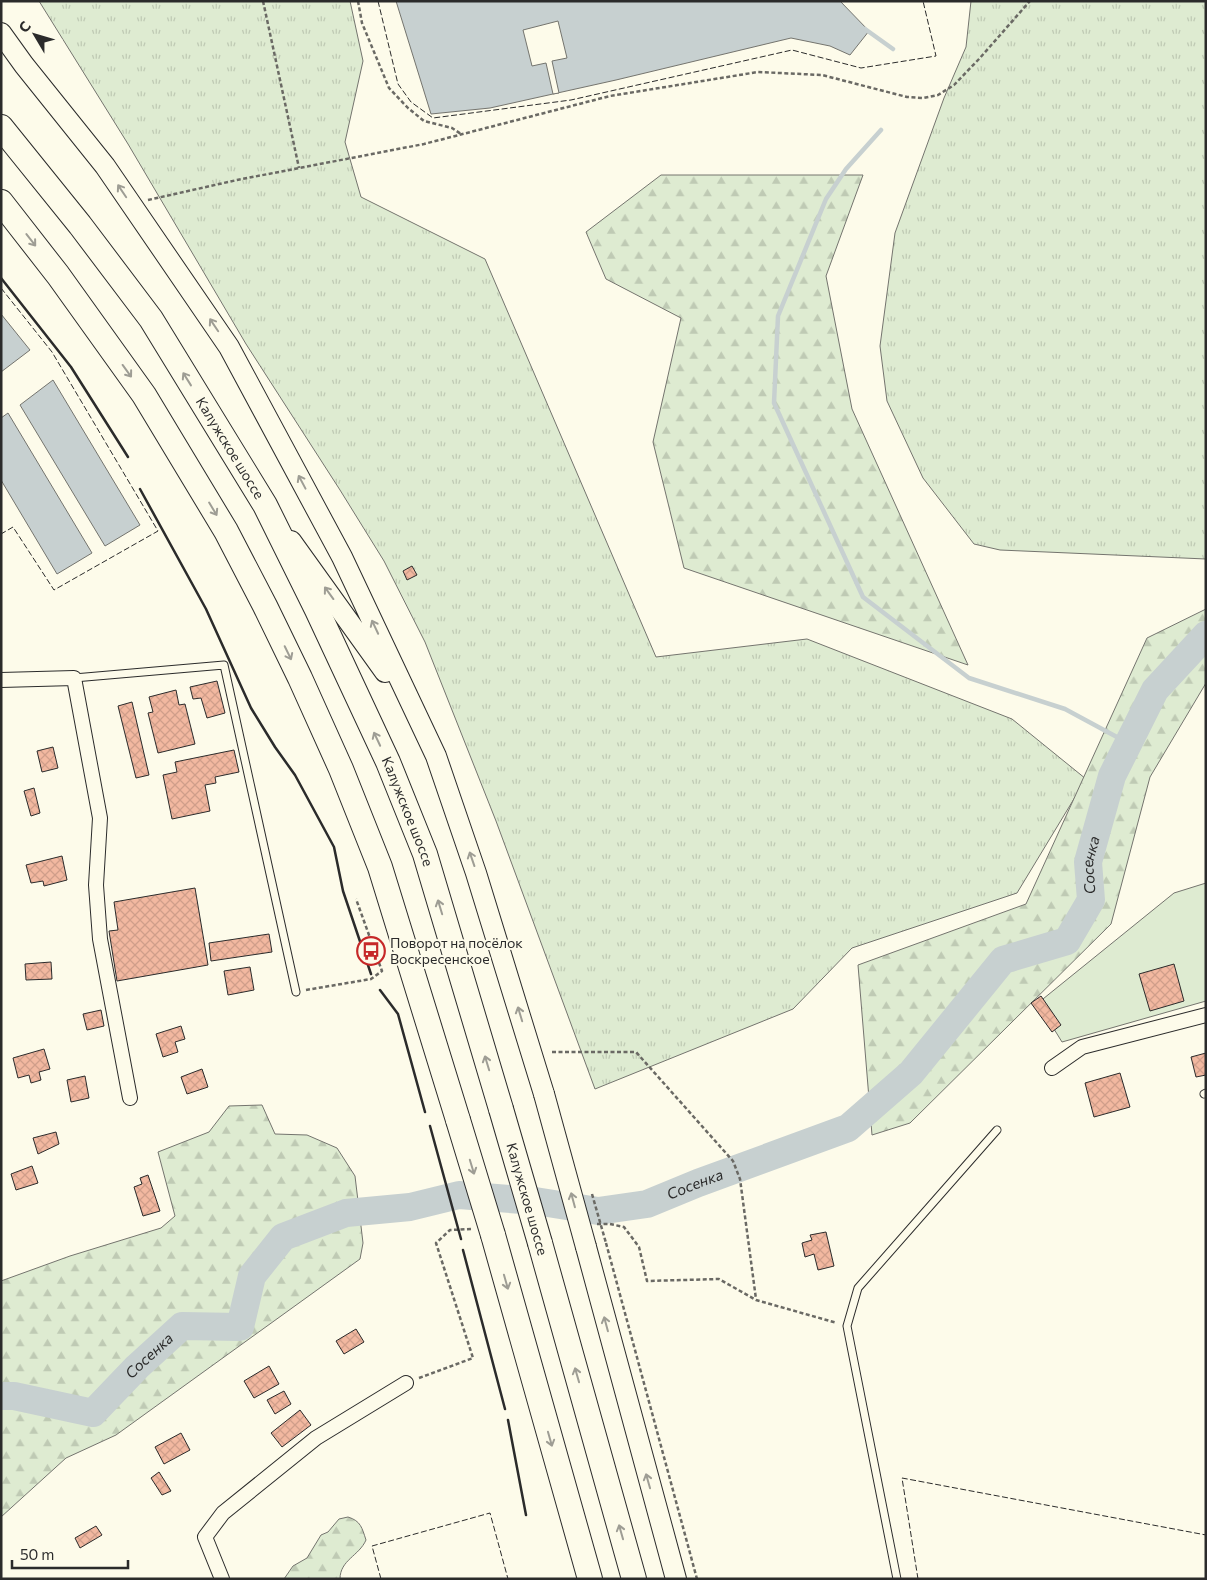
<svg xmlns="http://www.w3.org/2000/svg" width="1207" height="1580" font-family="Commissioner,sans-serif">
	<defs>
		<pattern id="grass-tufts" width="24" height="20" patternUnits="userSpaceOnUse" patternTransform="scale(1.25)"><rect width="24" height="20" fill="#deebd1"/><path d="M3 7l-1-3M5 7V3M7 7l1-3M15 17l-1-3M17 17v-4M19 17l1-3" fill="none" stroke="#bfcab4"/></pattern>
		<pattern id="forest-firs" width="22" height="20" patternUnits="userSpaceOnUse" patternTransform="scale(1.25)"><rect width="22" height="20" fill="#deebd1"/><path d="M5 1l3.5 6h-7zM16 11l3.5 6h-7z" fill="#bfcab4"/></pattern>
		<pattern id="building-cross-hatch" width="8" height="8" patternUnits="userSpaceOnUse" patternTransform="scale(1.25)"><rect width="8" height="8" fill="#f2b8a0"/><path d="M0 0l8 8M0 8l8-8" fill="none" stroke="#d09e8a"/></pattern>
	</defs>
	<rect width="100%" height="100%" fill="#fdfbea"/>
	<path fill="url(#grass-tufts)" stroke="#74746e" d="M39,1H350L363,61L345,142L361,197L485,259L656,657L807,639L1012,719L1086,779L1017,893L852,948L793,1009L595,1089L496,821L425,642L384,561L340,490L246,344L128,144Z
		M971,1H1206V559L1000,550L974,544L923,478L887,401L880,346L895,233L944,98L966,47Z"/>
	<path fill="url(#forest-firs)" stroke="#74746e" d="M661,175H863L826,276L852,409L968,665L684,568L653,442L681,318L606,279L586,232Z
		M1206,609V683L1150,777L1111,924L910,1123L872,1135L858,965L1026,904L1147,638Z
		M262,1105L275,1134L307,1135L337,1148L355,1176L363,1243L360,1259L116,1435L66,1458L1,1517V1281L70,1256L161,1228L175,1216L158,1152L209,1132L229,1106Z
		M348,1517C361,1521 362,1528 366,1540C359,1556 340,1560 340,1579H284L293,1566L307,1558L321,1535L328,1532L339,1519Z"/>
	<path fill="#deebd1" stroke="#74746e" d="M1206,883V1001L1062,1042L1038,1003L1174,893Z"/>
	<path fill="#c7d0d0" stroke="#74746e" d="M396,1H840L869,31L850,55L830,46L791,38L616,80L490,108L431,114Z
		M1,314L30,350L1,372Z
		M53,380L140,525L105,546L20,405Z
		M8,413L92,553L57,574L1,480V418Z"/>
	<path fill="#fdfbea" stroke="#74746e" d="M558,21L567,58L552,61L559,93L553,94L546,63L532,66L523,30Z"/>
	<g fill="none" stroke-linecap="round" stroke-linejoin="round">
		<path stroke="#c7d0d0" stroke-width="4.5" d="M865,29L893,49
			M881,130L846,169L826,199L778,316L774,403L863,597L969,678L1065,709L1128,743"/>
		<path stroke="#c7d0d0" stroke-width="28" id="s1" d="M1,1396H14L93,1413L137,1367L182,1326L240,1327L252,1276L283,1237L346,1213L410,1207L459,1195L535,1201L598,1211L647,1204L698,1183L848,1128L911,1073L1003,960L1067,941L1091,900L1088,862L1112,776L1155,690L1206,635"/>
	</g>
	<path fill="url(#building-cross-hatch)" stroke="#2b2b2b" d="M412,566L417,575L407,580L403,571Z
		M217,681L225,713L207,718L201,698L193,699L190,687Z
		M176,690L179,705L185,704L195,744L158,753L148,713L153,712L149,697Z
		M132,702L149,775L136,778L118,706Z
		M53,747L58,768L42,772L37,751Z
		M234,750L239,772L215,777L216,783L205,785L210,811L172,819L163,775L177,772L175,762Z
		M34,788L40,813L31,816L24,791Z
		M62,856L67,880L44,886L43,881L31,883L26,865Z
		M195,888L208,965L117,981L109,931L118,930L114,902Z
		M269,934L272,952L211,961L209,943Z
		M51,962L52,979L26,980L25,964Z
		M1174,964L1184,1001L1150,1011L1139,974Z
		M250,967L254,990L228,995L224,971Z
		M1041,996L1061,1025L1052,1032L1031,1003Z
		M101,1010L104,1026L87,1030L83,1014Z
		M181,1026L185,1039L175,1042L178,1052L163,1057L156,1034Z
		M44,1049L50,1069L39,1072L41,1080L31,1083L29,1075L18,1078L13,1058Z
		M1206,1053V1075L1196,1077L1191,1057Z
		M202,1069L208,1087L187,1094L181,1077Z
		M1120,1073L1130,1107L1094,1117L1085,1083Z
		M85,1076L89,1098L71,1102L67,1080Z
		M56,1132L59,1144L38,1154L33,1138Z
		M32,1166L38,1183L16,1190L11,1174Z
		M148,1175L160,1211L143,1216L134,1187L142,1184L140,1178Z
		M826,1232L834,1266L818,1270L814,1254L805,1257L802,1243L812,1240L810,1235Z
		M356,1329L364,1342L344,1354L336,1341Z
		M269,1366L279,1384L254,1398L244,1381Z
		M284,1391L291,1404L275,1414L267,1400Z
		M300,1410L311,1425L282,1447L271,1433Z
		M181,1433L190,1450L164,1464L155,1447Z
		M159,1472L171,1491L162,1495L151,1478Z
		M96,1526L102,1535L80,1548L75,1538Z"/>
	<g fill="none" stroke-linecap="round" stroke-linejoin="round">
		<defs>
			<path id="service" d="M74,678L224,665L296,992
				M1204,1094L1206,1093
				M897,1579L847,1326L858,1288L997,1130"/>
			<path id="minor" d="M1,680L74,678L100,818L96,885L100,939L130,1098
				M1052,1068L1082,1047L1206,1015
				M222,1579L205,1537L223,1513L316,1438L406,1383"/>
			<path id="secondary" d="M1,33L24,65L105,166L229,347L342,557L436,756L476,873L544,1094
				M291,541L385,672
				M586,1247L676,1579"/>
			<g id="trunk">
				<path id="s2" d="M1,127L80,225L151,319L265,505L317,610L388,762L425,854L501,1109"/>
				<path d="M1,202L58,275L144,395L226,531L265,606L300,678L341,769L380,867L458,1120"/>
				<path d="M493,1235L590,1579"/>
				<path d="M540,1243L634,1579"/>
			</g>
		</defs>
		<use href="#service" stroke="#2b2b2b" stroke-width="9"/>
		<use href="#minor" stroke="#2b2b2b" stroke-width="16"/>
		<use href="#secondary" stroke="#2b2b2b" stroke-width="22"/>
		<use href="#trunk" stroke="#2b2b2b" stroke-width="26"/>
		<path stroke="#6a6964" stroke-width="2.5" stroke-dasharray="4 2.5" stroke-linecap="butt" d="M263,1L299,168
			M358,1L362,23L389,88L408,108L424,121L452,128L461,134
			M148,200L237,180L424,144L610,96L758,72L822,75L907,97L923,98L938,95L954,85L979,59L1030,1
			M306,990L371,979L382,971L356,899
			M552,1052H636L733,1161L740,1179L756,1299
			M597,1224H610L624,1227L639,1247L647,1281L719,1279L756,1300L837,1323
			M606,1243L697,1579
			M419,1378L473,1358L436,1243L450,1230L472,1229"/>
		<use href="#service" stroke="#fdfbea" stroke-width="7"/>
		<use href="#minor" stroke="#fdfbea" stroke-width="14"/>
		<use href="#secondary" stroke="#fdfbea" stroke-width="20"/>
		<use href="#trunk" stroke="#fdfbea" stroke-width="24"/>
		<defs>
			<path id="secondary-bridge" d="M544,1094L586,1247"/>
			<path id="trunk-bridge" d="M501,1109L540,1243
				M458,1120L493,1235"/>
		</defs>
		<use href="#secondary-bridge" stroke="#2b2b2b" stroke-width="22" stroke-linecap="butt"/>
		<use href="#trunk-bridge" stroke="#2b2b2b" stroke-width="26" stroke-linecap="butt"/>
		<path stroke="#6a6964" stroke-width="2.5" stroke-dasharray="4 2.5" stroke-linecap="butt" d="M592,1194L606,1243"/>
		<use href="#secondary-bridge" stroke="#fdfbea" stroke-width="20"/>
		<use href="#trunk-bridge" stroke="#fdfbea" stroke-width="24"/>
		<path stroke="#2b2b2b" stroke-width="1" stroke-dasharray="6 2.5" stroke-linecap="butt" d="M378,1L398,84L411,102L433,118L571,100L792,50L861,68L936,56L923,1
			M1,288L52,352L158,531L54,590L13,527L1,534
			M381,1579L372,1546L490,1513L508,1579
			M918,1579L902,1478L1206,1535"/>
		<path stroke="#2b2b2b" stroke-width="2.5" d="M1,278L71,367L128,457
			M140,489L206,609L251,708L275,747L295,775L334,847L343,891L371,974
			M380,990L398,1014L425,1112
			M430,1126L461,1239
			M463,1250L505,1409
			M508,1420L526,1515"/>
	</g>
	<defs><path id="oneway-shaft" d="M-6 0H5M1.5-3L5.5 0L1.5 3" fill="none" stroke-width="1.6" stroke-linecap="round" stroke-linejoin="round" transform="scale(1.25)"/></defs>
	<g stroke="#9e9d94">
		<use href="#oneway-shaft" transform="translate(122 191) rotate(-124)"/>
		<use href="#oneway-shaft" transform="translate(31 240) rotate(52)"/>
		<use href="#oneway-shaft" transform="translate(214 325) rotate(-124)"/>
		<use href="#oneway-shaft" transform="translate(127 371) rotate(54)"/>
		<use href="#oneway-shaft" transform="translate(187 379) rotate(-122)"/>
		<use href="#oneway-shaft" transform="translate(302 482) rotate(-118)"/>
		<use href="#oneway-shaft" transform="translate(213 509) rotate(59)"/>
		<use href="#oneway-shaft" transform="translate(329 593) rotate(-126)"/>
		<use href="#oneway-shaft" transform="translate(375 627) rotate(-115)"/>
		<use href="#oneway-shaft" transform="translate(288 653) rotate(64)"/>
		<use href="#oneway-shaft" transform="translate(377 739) rotate(-115)"/>
		<use href="#oneway-shaft" transform="translate(472 859) rotate(-109)"/>
		<use href="#oneway-shaft" transform="translate(440 907) rotate(-107)"/>
		<use href="#oneway-shaft" transform="translate(520 1014) rotate(-107)"/>
		<use href="#oneway-shaft" transform="translate(487 1063) rotate(-107)"/>
		<use href="#oneway-shaft" transform="translate(472 1167) rotate(73)"/>
		<use href="#oneway-shaft" transform="translate(573 1200) rotate(-105)"/>
		<use href="#oneway-shaft" transform="translate(506 1282) rotate(74)"/>
		<use href="#oneway-shaft" transform="translate(606 1324) rotate(-105)"/>
		<use href="#oneway-shaft" transform="translate(577 1375) rotate(-106)"/>
		<use href="#oneway-shaft" transform="translate(550 1439) rotate(74)"/>
		<use href="#oneway-shaft" transform="translate(648 1481) rotate(-106)"/>
		<use href="#oneway-shaft" transform="translate(621 1532) rotate(-106)"/>
	</g>
	<defs>
		<symbol id="bus-ring" viewBox="-11 -11 22 22"><circle r="9.5" fill="#fdfbea" stroke="#c62828" stroke-width="1.5"/><path d="M-5-6H5V4H4V6H2V4H-2V6H-4V4H-5ZM-3.5-4V0h7V-4ZM-3.5 1.2v1.5H-2V1.2ZM2 1.2v1.5H3.5V1.2Z" fill="#c62828"/></symbol>
	</defs>
	<g fill-rule="evenodd">
		<use href="#bus-ring" x="355" y="935" width="32" height="32"/>
	</g>
	<g text-anchor="middle" stroke-width="4" stroke-linejoin="round" paint-order="stroke">
		<g font-size="14" fill="#2b2b2b" stroke="#fdfbea">
			<text dy="5" stroke="none"><textPath href="#s2" startOffset="395">Калужское шоссе</textPath></text>
			<text dy="5" stroke="none"><textPath href="#s2" startOffset="800">Калужское шоссе</textPath></text>
			<text transform="translate(527 1199) rotate(74)" y="5">Калужское шоссе</text>
		</g>
		<g font-size="14" fill="#2b2b2b" stroke="#fdfbea" text-anchor="start">
			<text x="390" y="948">Поворот на посёлок<tspan x="390" dy="16">Воскресенское</tspan></text>
		</g>
		<g font-size="15" font-style="italic" fill="#2b2b2b" stroke="#fdfbea">
			<text dy="5" stroke="none"><textPath href="#s1" startOffset="1344">Сосенка</textPath></text>
			<text dy="5" stroke="none"><textPath href="#s1" startOffset="802">Сосенка</textPath></text>
			<text dy="5" stroke="none"><textPath href="#s1" startOffset="174">Сосенка</textPath></text>
		</g>
	</g>
	<rect width="1207" height="1580" fill="none" stroke="#2b2b2b" stroke-width="5"/>
	<g transform="translate(35 35) rotate(308)" stroke="#fdfbea" stroke-width="4" paint-order="stroke">
	<path d="M0-4L9 19L0 12L-9 19Z" fill="#2b2b2b"/>
	<text y="-8" font-size="14" font-weight="bold" text-anchor="middle" fill="#2b2b2b">С</text>
	</g>
	<path d="M12 1560v8h116v-8" fill="none" stroke="#2b2b2b" stroke-width="2.5"/>
	<text x="20" y="1560" font-size="15" fill="#2b2b2b" stroke="#fdfbea" stroke-width="4" paint-order="stroke">50 m</text>
</svg>
